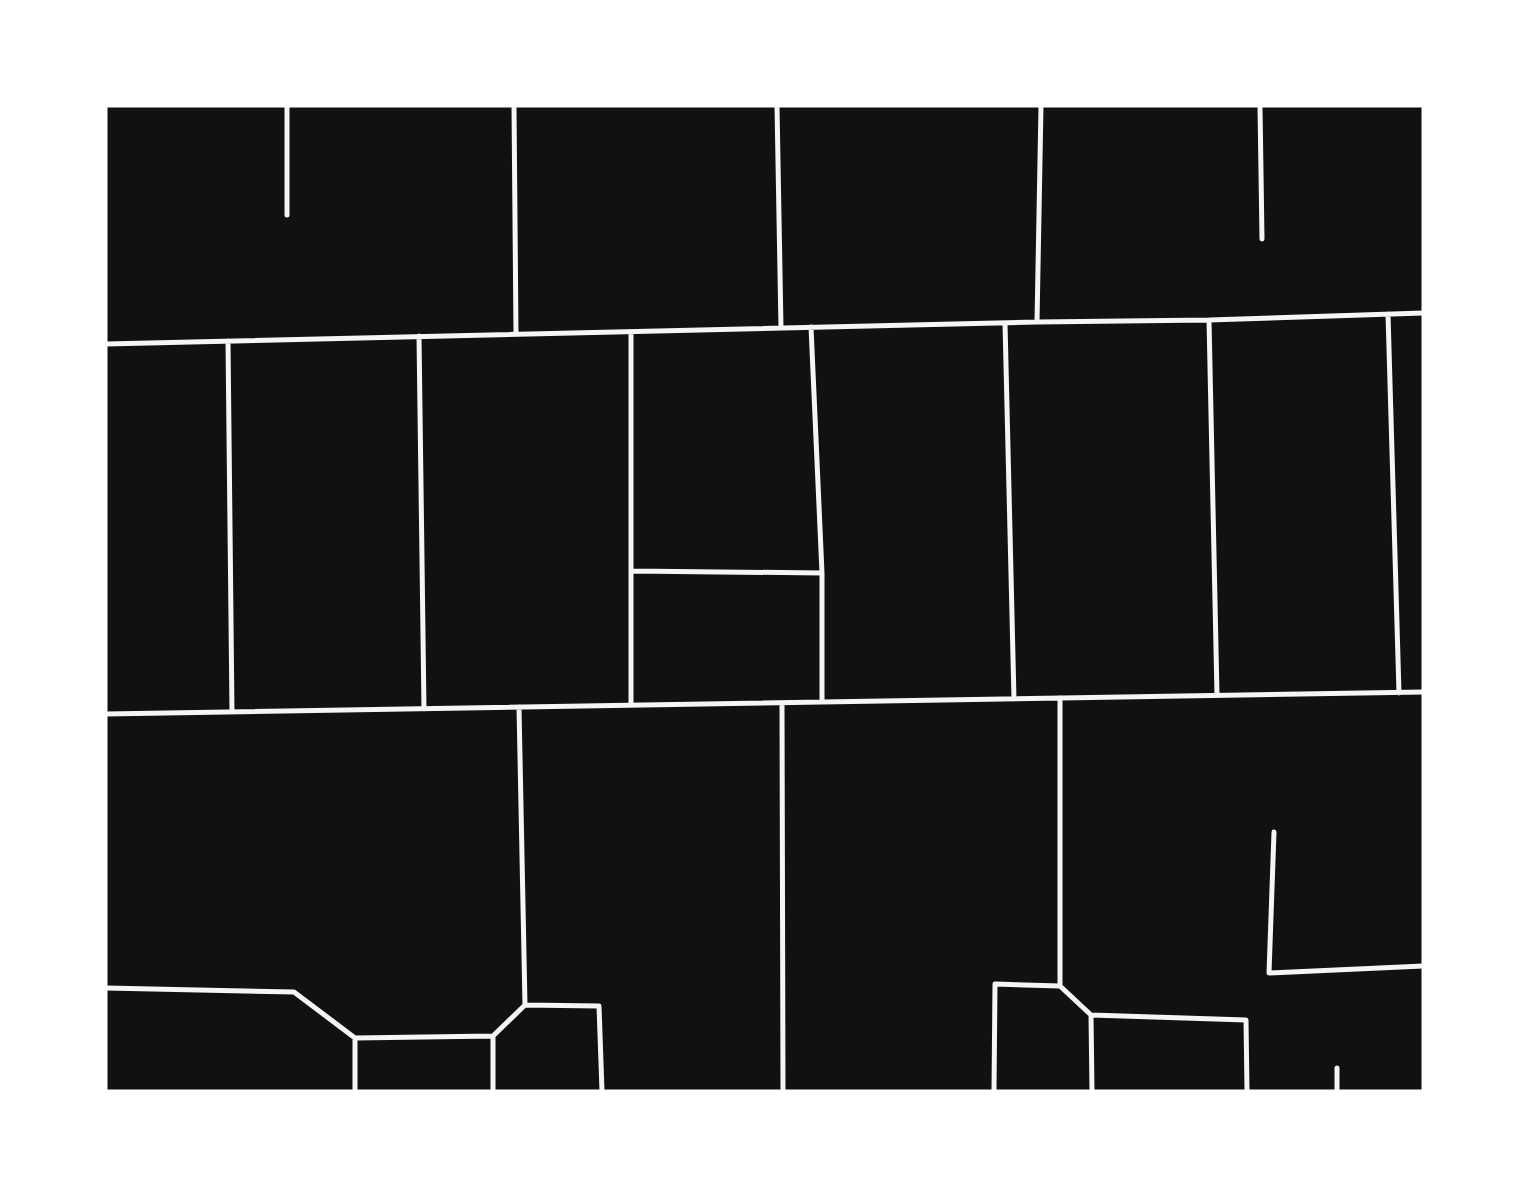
<svg xmlns="http://www.w3.org/2000/svg" width="1529" height="1197" font-family="'Fira Sans',sans-serif">
	<rect width="100%" height="100%" fill="#111"/>
	<g fill="none" stroke-linecap="round" stroke-linejoin="round">
		<path stroke="#f5f5f5" stroke-width="5" d="M287,106V215
			M514,106L516,334
			M777,106L781,328
			M1260,106L1262,239
			M1388,314L1399,693
			M1209,320L1217,695
			M1037,322L1041,106
			M1005,323L1014,699
			M811,327L822,573V702
			M631,332V705
			M419,336L424,709
			M228,341L232,712
			M106,344L1037,322L1209,320L1423,313
			M631,571L822,573
			M1060,698V986L1091,1015L1092,1091
			M782,703L783,1091
			M106,714L1423,692
			M1274,832L1269,973L1423,966
			M106,988L294,992L355,1038V1091
			M525,1005L599,1006L602,1091
			M1091,1015L1246,1020L1247,1091
			M355,1038L493,1036
			M493,1091V1036L525,1005L519,707
			M994,1091L995,984L1060,986
			M1337,1091V1068"/>
	</g>
	<rect width="1529" height="1197" fill="none" stroke="#ffffff" stroke-width="215"/>
</svg>
